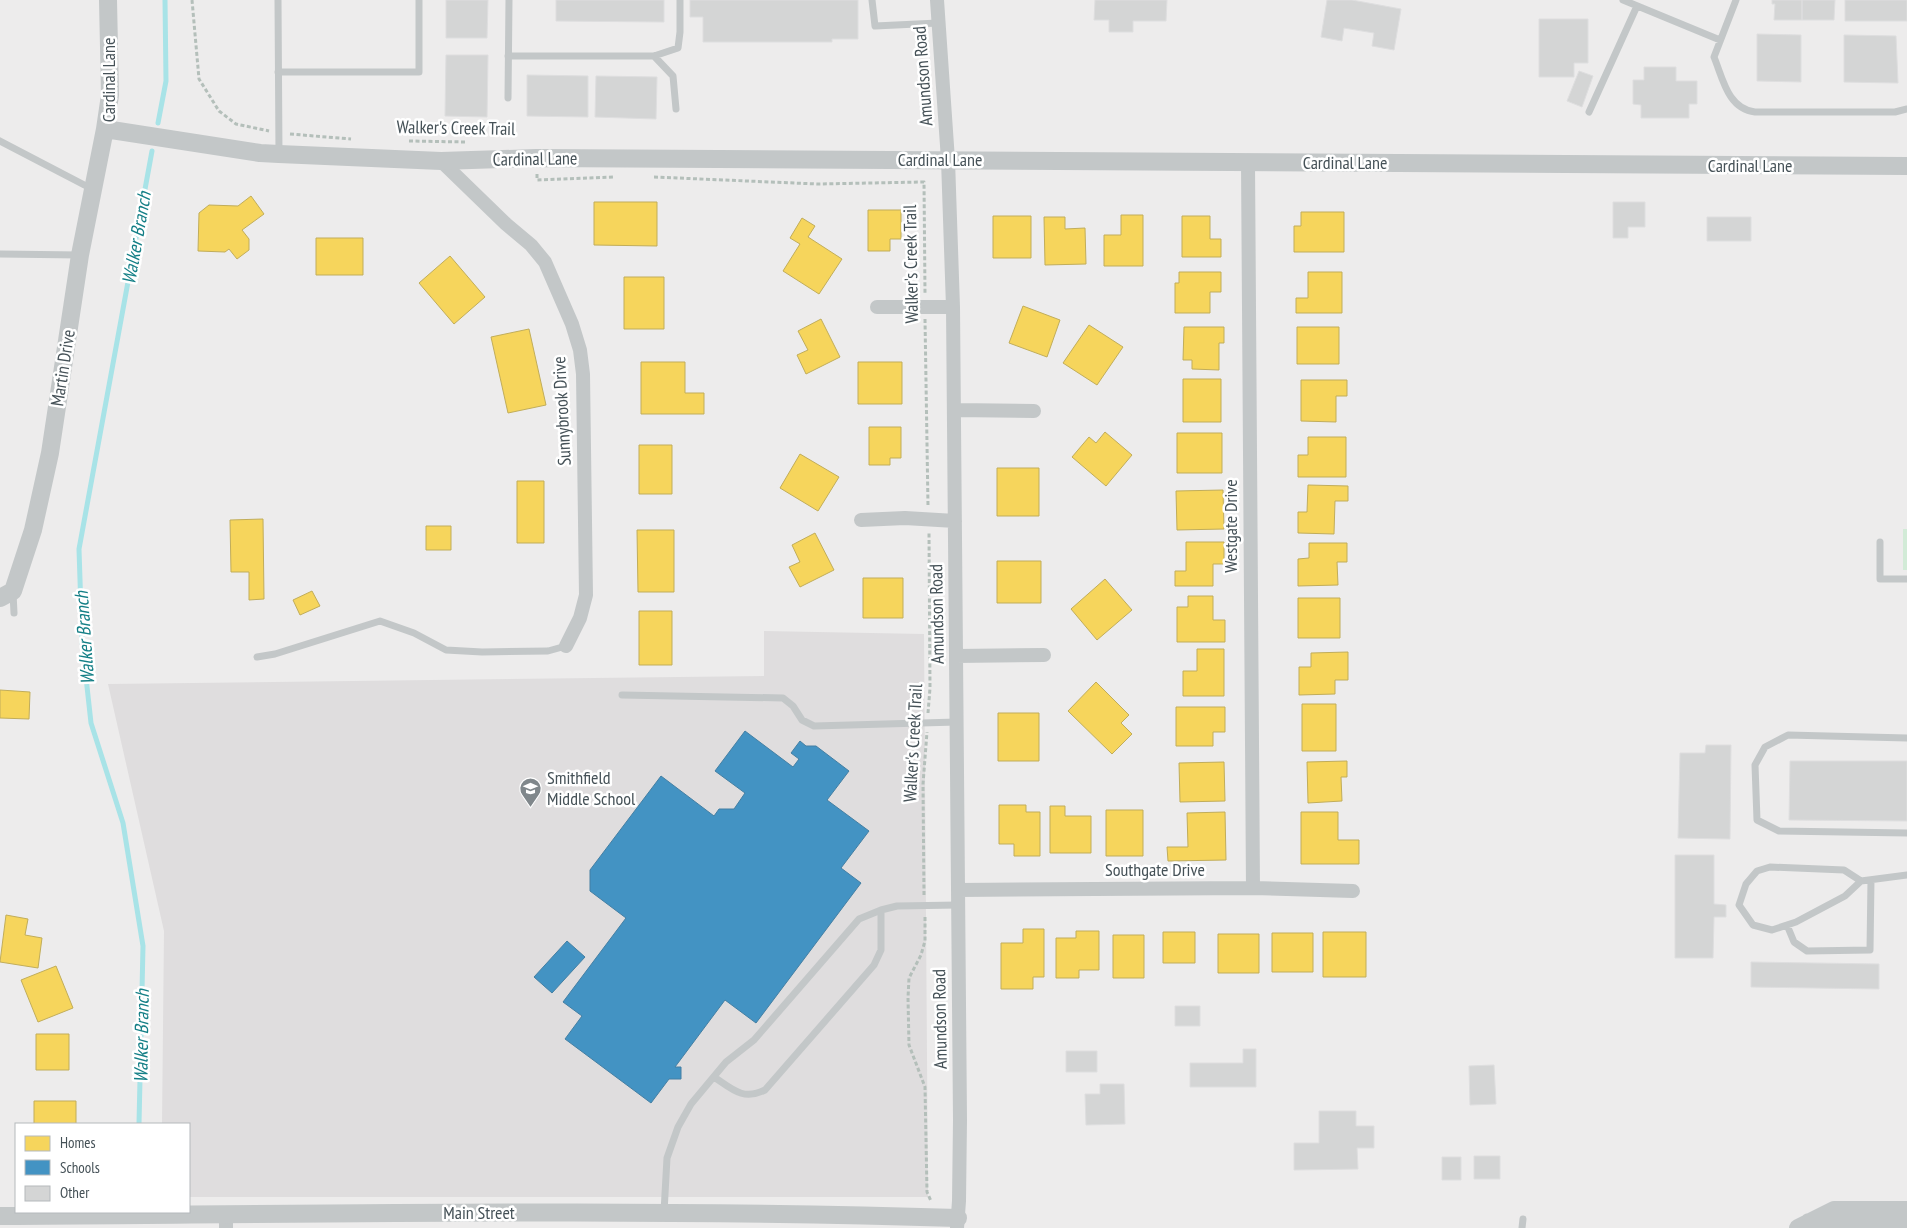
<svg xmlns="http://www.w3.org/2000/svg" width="1907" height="1228" font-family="'PT Sans Narrow',sans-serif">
	<rect width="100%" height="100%" fill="#edecec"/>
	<path fill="#dfddde" d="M764,631L924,634L928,1197H189V1124H162L164,931L108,684L764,676Z"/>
	<path fill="#d2ebd7" d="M1903,529H1907V570H1903Z"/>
	<path fill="#f6d55c" stroke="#c1ad5a" d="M251,196L264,214L242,230L249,239V250L237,259L229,249L225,252L198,251L199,213L209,205L238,206Z
		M594,202H657V246L594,245Z
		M868,210H901V239H890V251H868Z
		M1301,212H1344V252H1294V226H1301Z
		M1121,215H1143V266H1104V235H1121Z
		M993,216H1031V258H993Z
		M1182,216H1210V239H1221V257H1182Z
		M1044,217H1065V229L1085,228L1086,264L1045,265Z
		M802,218L815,226L808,237L842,259L819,294L783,271L800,244L790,238Z
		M316,238H363V275H316Z
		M450,256L485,297L454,324L419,283Z
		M1179,272H1221V292H1210V313H1175V283H1179Z
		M1308,272H1342V313H1296V298H1308Z
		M624,277H664V329H624Z
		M1023,306L1060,320L1047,357L1009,343Z
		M821,319L840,357L806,374L797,355L808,350L798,331Z
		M1089,325L1123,347L1097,385L1063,363Z
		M1184,327H1224V343H1219V370L1192,369V360H1183Z
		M1297,327H1339V364H1297Z
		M529,329L546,405L508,413L491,337Z
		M641,362H685V393H704V414H641Z
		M858,362H902V404H858Z
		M1183,379H1221V422H1183Z
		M1301,380H1347V396H1336V422L1301,421Z
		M869,427H901V458H890V465H869Z
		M1105,432L1132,455L1106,486L1072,457L1089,437L1096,443Z
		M1177,433H1222V473H1177Z
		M1308,437H1346V477H1298V455H1308Z
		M639,445H672V494H639Z
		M800,454L839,477L818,511L780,488Z
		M997,468H1039V516H997Z
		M517,481H544V543H517Z
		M1308,485L1348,486V501H1335L1334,534L1298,533V512H1307Z
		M1223,490L1224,529L1177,530L1176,491Z
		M263,519L264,599L249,600V572H231L230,520Z
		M426,526H451V550H426Z
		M637,530H674V592H638Z
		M815,533L834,570L800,587L789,567L800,562L792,545Z
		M1186,542H1224V564H1213V586H1175V571H1186Z
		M1309,543H1347V562H1337L1338,585L1298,586V559L1309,558Z
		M997,561H1041V603H997Z
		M863,578H903V618H863Z
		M1105,579L1132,610L1097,640L1071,609Z
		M312,591L320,606L300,615L293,600Z
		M1188,596H1213V620H1225V642H1177V607H1188Z
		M1298,598H1340V638H1298Z
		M639,611H672V665H639Z
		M1197,649H1224V696H1183V671H1197Z
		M1348,652V680H1335V694L1299,695V667H1311V653Z
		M1096,682L1129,715L1121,723L1132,734L1112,754L1068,711Z
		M0,690L30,692L29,719L0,718Z
		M1302,704H1336V751H1302Z
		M1176,707H1225V732H1213V746H1176Z
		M998,713H1039V761H998Z
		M1347,761V777H1341L1342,801L1308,803L1307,762Z
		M1224,762L1225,801L1180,802L1179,763Z
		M999,805H1026V812H1040V856H1014V844H999Z
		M1050,806H1065V816H1091V853H1050Z
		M1106,810H1143V856H1106Z
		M1225,812L1226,860L1168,861L1167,847H1188L1187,813Z
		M1301,812H1338V840H1359V864H1301Z
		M6,915L28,919L25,935L42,938L38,968L0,962Z
		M1023,929H1044V977H1033V989H1001V943H1023Z
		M1076,931H1099V970H1079V978H1056V938H1076Z
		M1163,932H1195V963H1163Z
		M1323,932H1366V977H1323Z
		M1272,933H1313V972H1272Z
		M1218,934H1259V973H1218Z
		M1113,935H1144V978H1113Z
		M56,966L73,1008L38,1022L21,980Z
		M36,1034H69V1070H36Z
		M34,1101H76V1124H34Z"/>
	<path fill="#4393c3" stroke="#447fa3" d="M745,731L793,767L799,759L791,753L800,741L806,746H816L849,771L827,800L869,831L841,868L861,883L756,1023L725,1000L675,1067H681V1079H669L651,1103L565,1039L582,1016L563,1002L626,918L590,891V870L661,776L714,816L719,809H734L745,793L715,771Z
		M567,941L585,957L552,993L534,977Z"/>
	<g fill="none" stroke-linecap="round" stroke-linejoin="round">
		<path stroke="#a8e3e7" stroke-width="5" d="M158,123L166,81L165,0
			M139,1124L143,946L123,823L91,723L82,641L79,549L152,151"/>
	</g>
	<path fill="#d4d5d5" stroke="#dededf" d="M446,0H488L487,38H446Z
		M556,0H664V22L556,21Z
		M690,0H858V39H832V42H703V17H690Z
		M1095,0H1167L1166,21H1133V32H1109V20H1094Z
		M1327,0H1352L1401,9L1394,50L1372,46L1374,33L1344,28L1342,41L1321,37Z
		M1772,0H1802V20H1774L1775,4H1772Z
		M1802,0H1835L1834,20H1802Z
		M1845,0H1907V21H1845Z
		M1539,19H1588V63H1574V77H1539Z
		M1757,34L1801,35V82L1757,81Z
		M1844,35L1896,36L1898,83L1844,82Z
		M446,55H488L487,117L445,116Z
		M1644,67H1676V81H1697V104H1689V118H1641V105L1633,104V80H1644Z
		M1579,71L1593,76L1582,107L1567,101Z
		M527,75L588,76V117L527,116Z
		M596,76L657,77L656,119L595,117Z
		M1613,202H1645V227H1628V238H1613Z
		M1707,217H1751V241H1707Z
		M1706,745H1731L1730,839L1678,838L1680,753H1705Z
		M1790,761H1907V821L1789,820Z
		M1675,855H1714V904L1726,905V917H1714L1713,958H1675Z
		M1751,962L1879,964V989L1751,987Z
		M1175,1006H1200V1026H1175Z
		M1243,1049H1256V1087H1190V1063H1243Z
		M1066,1051H1097V1072H1066Z
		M1494,1065L1496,1104L1470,1105L1469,1066Z
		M1100,1084H1124L1125,1124L1086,1125L1085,1094H1100Z
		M1319,1111H1356V1126H1374V1148H1357L1358,1169L1294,1170V1143H1319Z
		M1474,1156H1500V1179H1474Z
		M1442,1157H1461V1180H1442Z"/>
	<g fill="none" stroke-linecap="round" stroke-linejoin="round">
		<path stroke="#b4bfba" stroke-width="3" stroke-dasharray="4 2.5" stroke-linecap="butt" d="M192,0L199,79L219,111L236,124L269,131
			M290,134L351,139
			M409,141L466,142
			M537,174V180L613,177
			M654,177L817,184L924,182L925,293
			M925,319L928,506
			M928,713L930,688L929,532
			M924,895L923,784L927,732
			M925,917V941L921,955L909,978L908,998L909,1045L925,1087L927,1192L931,1201"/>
		<path stroke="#c3c7c8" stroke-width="7" d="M278,0L279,154
			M872,0L875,26L938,23
			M1623,0L1720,40
			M1736,0L1714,57C1723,79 1728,109 1755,112H1895L1907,109
			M508,56H654L678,48L680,32V0
			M654,56L673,76L676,109
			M278,72H419V0
			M508,98L509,0
			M1589,112L1637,6
			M0,141L92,189
			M0,254L80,255
			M1880,542V579H1907
			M13,593L14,613
			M257,657L275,654L380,621L414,633L446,650L482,652L548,651L566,646
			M622,695L783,698L793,706L802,720L814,726L957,722
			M1907,738L1788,735L1765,747L1755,765L1757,820L1779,831L1907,833
			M1861,881L1844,870L1770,867L1757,871L1746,884L1739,905L1753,925L1772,930L1796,922L1845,896L1861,881L1907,875
			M1787,925L1794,942L1807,951L1870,950L1871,880
			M714,1077C732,1089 743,1101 765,1090L874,965L881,950V910
			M664,1212L667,1158L678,1127L691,1104L726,1062L754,1040L859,919L881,910L897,906L958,905
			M1522,1228L1523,1219"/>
		<path stroke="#c3c7c8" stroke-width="14" d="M937,0L948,160L953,307L960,1120L959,1201L957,1228
			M441,161L506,224L531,245L545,262L572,324L580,350L583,374L586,595L580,618L566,646
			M1248,163L1253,888
			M877,307H953
			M954,410L1034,411
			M861,520L905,518L955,521
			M956,656L1044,655
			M958,890L1253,888L1353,891
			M226,1214V1228"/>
		<path stroke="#c3c7c8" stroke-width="18" d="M105,129L260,153L279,154L441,161L536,158L1907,166
			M0,598L13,591L33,530L50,453L80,255L105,129L110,95L108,0
			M0,1216C319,1214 639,1208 958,1218
			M1809,1222L1845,1227H1907
			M1798,1228L1834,1210H1907"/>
	</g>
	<defs>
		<symbol id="school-pin" viewBox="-11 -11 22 30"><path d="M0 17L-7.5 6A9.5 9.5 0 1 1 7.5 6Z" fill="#80878b" stroke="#fff"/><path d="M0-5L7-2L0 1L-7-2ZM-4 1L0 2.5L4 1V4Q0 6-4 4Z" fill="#fff"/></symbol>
	</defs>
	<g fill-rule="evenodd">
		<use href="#school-pin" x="518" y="776" width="25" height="34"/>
	</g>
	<g text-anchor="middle" stroke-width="5" stroke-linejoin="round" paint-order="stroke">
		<g font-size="18" fill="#455157" stroke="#fff">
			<text transform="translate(923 76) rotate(-94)" y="6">Amundson Road</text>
			<text transform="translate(109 80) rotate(-90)" y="6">Cardinal Lane</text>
			<text transform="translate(456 128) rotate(1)" y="6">Walker's Creek Trail</text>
			<text transform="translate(535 159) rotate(-1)" y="6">Cardinal Lane</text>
			<text x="940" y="166">Cardinal Lane</text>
			<text x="1345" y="169">Cardinal Lane</text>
			<text x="1750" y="172">Cardinal Lane</text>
			<text transform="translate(911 264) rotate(-91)" y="6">Walker's Creek Trail</text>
			<text transform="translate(63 368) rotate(-81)" y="6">Martin Drive</text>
			<text transform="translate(562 411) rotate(-93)" y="6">Sunnybrook Drive</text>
			<text transform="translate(1231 526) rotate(-90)" y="6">Westgate Drive</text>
			<text transform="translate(937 614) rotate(-91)" y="6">Amundson Road</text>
			<text transform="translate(913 743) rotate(-87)" y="6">Walker's Creek Trail</text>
			<text x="1155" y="876">Southgate Drive</text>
			<text transform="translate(940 1019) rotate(-91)" y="6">Amundson Road</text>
			<text x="479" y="1219">Main Street</text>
		</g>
		<g font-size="18" fill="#455157" stroke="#fff" text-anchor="start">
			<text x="547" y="784">Smithfield<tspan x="547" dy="21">Middle School</tspan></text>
		</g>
		<g font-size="19" font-style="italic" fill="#147f86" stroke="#fff">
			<text transform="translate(136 238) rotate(-80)" y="7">Walker Branch</text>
			<text transform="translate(84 638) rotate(-94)" y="7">Walker Branch</text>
			<text transform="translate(141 1036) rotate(-89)" y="7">Walker Branch</text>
		</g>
	</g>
	<rect x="15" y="1123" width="175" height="90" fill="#ffffff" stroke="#b5b9bc"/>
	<rect x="25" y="1136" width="25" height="15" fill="#f6d55c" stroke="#b5b9bc"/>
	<text x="60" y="1148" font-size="15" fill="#455157">Homes</text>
	<rect x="25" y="1160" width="25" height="15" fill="#4393c3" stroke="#b5b9bc"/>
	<text x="60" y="1173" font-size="15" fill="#455157">Schools</text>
	<rect x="25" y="1186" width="25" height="15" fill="#d4d5d5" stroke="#b5b9bc"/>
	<text x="60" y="1198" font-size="15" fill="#455157">Other</text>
</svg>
